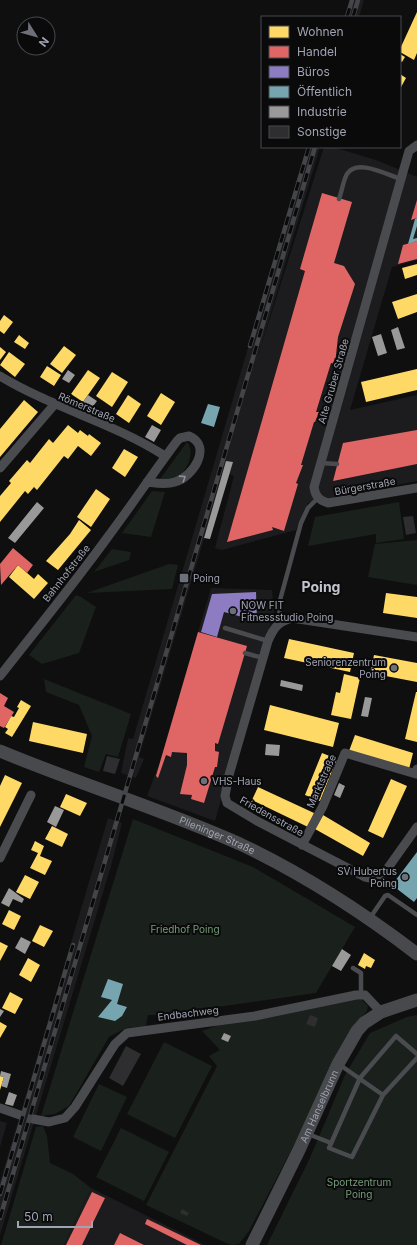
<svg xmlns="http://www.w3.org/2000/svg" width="417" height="1245" font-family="Inter,sans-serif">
	<rect width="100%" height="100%" fill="#0f0f10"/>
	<path fill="#1c1c1e" d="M350,0H364L359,17H345Z
		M307,147H320L258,356L324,147H333L376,160L417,177V260L392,267L350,410L417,395V481L308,503L296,530L222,550L215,548L234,476L229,474L232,463L227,461L139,757L144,759L136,778L121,773L128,738L133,739Z
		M211,588L272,590L274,612L215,821L147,796L160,761Z
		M108,818L122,823L111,866L0,1235V1182Z
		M0,1121L7,1123L0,1147Z
		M91,1188L205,1245H64Z"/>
	<path fill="#1a201b" d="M187,442C196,452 187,472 176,478C171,480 165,479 160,479Z
		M152,491L165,492L151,537L122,533Z
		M399,502L404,539L376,543V534L308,546L315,517Z
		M417,540V585L368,577L375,544Z
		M112,549L131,552L129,560L94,572Z
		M169,564L178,565L172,589L87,593Z
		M76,595L81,597L96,607L79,653L42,664L29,655Z
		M44,679L131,714L118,757L106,754L99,772L84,767L92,736L79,705L46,692Z
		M133,819L253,867L355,927L316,993L161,1015H148L146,1026L126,1028L109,1037L69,1106L55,1114L41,1116Z
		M354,998L362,1000L368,1006L367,1011L360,1019L249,1231L239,1244L232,1245L226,1243L146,1205L217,1066L209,1056L220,1050L202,1031L218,1025Z
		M417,1015V1245H267L309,1160L345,1075L370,1033L407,1017Z
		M164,1042L212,1066L175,1138L127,1114Z
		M99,1084L127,1097L101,1151L73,1137Z
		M43,1126L47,1136L50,1163L73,1174L91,1188L64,1245H1L36,1127Z
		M121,1128L169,1152L144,1201L96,1177Z"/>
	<path fill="#ffd966" d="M417,12V53L414,60L400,52V49Z
		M400,54L405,57L402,62L400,61Z
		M400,74L406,78L400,89Z
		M417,264V275L405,279L402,268Z
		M417,294V312L398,319L392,302Z
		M4,315L13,322L4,334L0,331V321Z
		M19,335L29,343L25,349L14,342Z
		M64,346L76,355L62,373L50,364Z
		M0,347L6,352L0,360Z
		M9,352L25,364L15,377L0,365Z
		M47,366L61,375L54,386L40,377Z
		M417,369V390L366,402L361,382Z
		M88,370L100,378L83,402L71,394Z
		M112,372L128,382L112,407L96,396Z
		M161,393L175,402L161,425L147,416Z
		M128,395L141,404L129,423L116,414Z
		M24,400L38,412L0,457V429Z
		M68,425L78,433L80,430L88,436L89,434L101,443L91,456L78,446L68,459L64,456L37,490L34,487L28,494L25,491L0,522V496L11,483L9,481L27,460L30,463L49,439L53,443Z
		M124,449L138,457L125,477L112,468Z
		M96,489L110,499L91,527L77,517Z
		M79,520L91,530L58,570L46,561L70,534Z
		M18,565L34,579L38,574L48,583L34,599L9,577Z
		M386,593L417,597V618L383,613Z
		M289,639L354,653L350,672L284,658Z
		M374,655L417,663V682L370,673Z
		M344,674L360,678L351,719L331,715L336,692L340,693Z
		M416,692H417V742L405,739Z
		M21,700L31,706L12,737L5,733L8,729L5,727L11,716L14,717L19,708L17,707Z
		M270,705L339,723L333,747L264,730Z
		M33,722L87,734L83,753L29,741Z
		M355,735L413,753L409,769L349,751Z
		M322,753L337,759L320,801L305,795Z
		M5,775L22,783L0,827V786Z
		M391,779L407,786L383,838L368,831Z
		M258,787L314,813L308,827L252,800Z
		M66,794L87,803L80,816L60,807Z
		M323,815L370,843L363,856L315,829Z
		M52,826L68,834L62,847L45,839Z
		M35,841L44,846L40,856L52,861L45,875L30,868L38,853L31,850Z
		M25,875L39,882L30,899L16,892Z
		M9,910L21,916L14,930L2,924Z
		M40,925L53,931L44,947L32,941Z
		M0,942L8,946L0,961Z
		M364,953L375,960L371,968L366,966L365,969L358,965Z
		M28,958L40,965L31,982L19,975Z
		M10,992L23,999L15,1014L2,1008Z
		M0,1022L7,1026L0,1038Z
		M0,1076L4,1077L0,1090Z"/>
	<path fill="#e06666" d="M322,193L352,202L334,263L344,266L355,284L338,337L335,364L331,363L316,412H319L315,422H314L301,465H303L296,483L298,484L284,531L272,527L273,530L227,542L305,271L300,269Z
		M417,200V218L411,220Z
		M417,241V259L398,264L403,245Z
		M417,430V464L333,481L343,443Z
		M13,548L33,565L27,573L18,565L1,585L0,564Z
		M198,632L247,646L218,744L215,743V751L219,752L217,767H215L204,803L191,799L192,795L180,794L187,765V753L172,752L171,757L166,755L158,778L156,776Z
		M0,693L8,698L4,706L14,712L4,728L0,726Z
		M92,1192L105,1198L82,1245H66Z
		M147,1219L201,1245H187L145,1224Z
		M120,1233L144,1245H114Z"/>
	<path fill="#8e7cc3" d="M256,592L257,621L224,612L217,637L201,632L212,594Z"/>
	<path fill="#76a5af" d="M417,218V226L413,239L417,238V241L408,244L415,219Z
		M208,404L220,407L214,427L201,423Z
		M417,852V898L414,902L392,885Z
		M108,979L123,984L117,1004L127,1007L122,1016L115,1021L98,1017L112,1000L101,997Z"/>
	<path fill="#999" d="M398,327L405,348L397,350L391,330Z
		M381,334L387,353L378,356L372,337Z
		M68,370L75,375L69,383L62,379Z
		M88,395L97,401L91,409L83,402Z
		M152,425L161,430L154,442L145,437Z
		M226,461L233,462L210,539L204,538Z
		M37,502L44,508L15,543L8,538Z
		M281,680L303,685L302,691L280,686Z
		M365,697L372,698L368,717L361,716Z
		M266,744L280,745L279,756L265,755Z
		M339,783L345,786L340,798L334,795Z
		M55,806L64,810L56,827L47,822Z
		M9,888L24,899L22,903L13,899L9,907L1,903Z
		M21,937L31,942L25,954L15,948Z
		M342,949L351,955L341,971L332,966Z
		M0,1009L4,1011L0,1017Z
		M224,1033L231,1036L228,1042L221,1039Z
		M1,1071L11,1074L7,1088L1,1086L4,1077L0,1076Z
		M9,1092L17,1095L13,1106L5,1104Z"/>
	<path fill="#2e2e31" d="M413,516L416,533L406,535L403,517Z
		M107,756L120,759L115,774L103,771Z
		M310,1015L318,1018L315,1027L306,1024Z
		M126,1046L141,1054L123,1086L109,1078Z
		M182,1209L189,1213L187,1216L180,1213Z"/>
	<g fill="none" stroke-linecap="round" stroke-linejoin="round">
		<path stroke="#4a4b4f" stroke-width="4.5" d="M339,199C342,191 343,181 347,174C357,158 387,175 401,179
			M321,463L337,464
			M280,621L279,604L301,523L308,508L318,498
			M225,628L268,641
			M245,653L263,658
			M370,918L385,896L388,895L417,915
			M353,968L361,973V995
			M417,1054L396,1036L360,1078L329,1148L352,1157L383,1095L417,1058
			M340,1065L383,1095
			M308,1134L331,1143"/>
		<path stroke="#4a4b4f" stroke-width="9" d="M417,145L409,151L401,179L314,487C315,496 319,500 328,503L417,488
			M0,376C53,408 114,423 165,456
			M0,468L54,405
			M417,637L292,618C278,622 274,627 268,641L229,775L225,796L227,803L257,821L365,877L375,879L385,872L417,827
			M0,676C36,630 73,585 107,538C131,506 153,473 177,441L180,438L189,436C213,446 193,477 175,482C166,485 156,483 147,482
			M302,845L323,806L345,753L416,774L417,769
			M0,858L31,795
			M0,1108L20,1115
			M33,1119L49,1122L65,1118L75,1107L115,1044L127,1033L255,1016L356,995H365L381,1012"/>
		<g stroke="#48494c" stroke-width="13">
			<path id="s1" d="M0,751C79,784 162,809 240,844C303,874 362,912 417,954"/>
			<path id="s2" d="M252,1245L299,1150L338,1064L357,1031L364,1023L381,1012L417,1000"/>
		</g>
		<defs>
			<path id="rail" d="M347,17L352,0
				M353,17L358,0
				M250,346L309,147
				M0,1194L73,945
				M0,1218L315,147"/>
		</defs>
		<use href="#rail" stroke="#444549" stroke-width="4.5"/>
		<use href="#rail" stroke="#0a0a0b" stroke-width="3" stroke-dasharray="9" stroke-linecap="butt"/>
	</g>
	<defs><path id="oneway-chevron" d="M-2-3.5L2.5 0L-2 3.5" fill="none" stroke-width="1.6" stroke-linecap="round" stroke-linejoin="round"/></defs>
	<use stroke="#8a8e99" href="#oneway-chevron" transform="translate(183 478) rotate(-33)"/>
	<g fill="#6d7079" stroke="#0a0a0b" stroke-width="1.5">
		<rect x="179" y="573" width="10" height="10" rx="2"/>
		<circle cx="233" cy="611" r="4"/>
		<circle cx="394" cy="668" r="4"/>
		<circle cx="204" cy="781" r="4"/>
		<circle cx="405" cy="877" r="4"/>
	</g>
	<g text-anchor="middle" stroke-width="4" stroke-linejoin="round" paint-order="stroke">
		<g font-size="10" fill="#a0a4b2" stroke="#0a0a0b">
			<text transform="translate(333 381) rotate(-74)" y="4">Alte Gruber Straße</text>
			<text transform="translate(87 407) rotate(23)" y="4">Römerstraße</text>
			<text transform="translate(365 486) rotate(-10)" y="4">Bürgerstraße</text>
			<text transform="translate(66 573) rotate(-52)" y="4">Bahnhofstraße</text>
			<text transform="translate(321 781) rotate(-66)" y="4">Marktstraße</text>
			<text transform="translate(272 816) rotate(29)" y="4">Friedensstraße</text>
			<text dy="4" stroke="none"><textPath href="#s1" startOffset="233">Plieninger Straße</textPath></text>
			<text transform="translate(188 1013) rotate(-7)" y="4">Endbachweg</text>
			<text dy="4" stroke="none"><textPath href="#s2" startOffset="154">Am Hanselbrunn</textPath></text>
		</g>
		<g font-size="10" fill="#a0a4b2" stroke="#0a0a0b" text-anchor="start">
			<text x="193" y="582">Poing</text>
			<text x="241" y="609">NOW FIT<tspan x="241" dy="12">Fitnessstudio Poing</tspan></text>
			<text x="386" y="666" text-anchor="end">Seniorenzentrum<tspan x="386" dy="12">Poing</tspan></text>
			<text x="212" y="785">VHS-Haus</text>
			<text x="397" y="875" text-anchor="end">SV Hubertus<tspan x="397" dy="12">Poing</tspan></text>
		</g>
		<g font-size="10" fill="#769d7b" stroke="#0a0a0b">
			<text x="185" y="933">Friedhof Poing</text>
			<text x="359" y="1186">Sportzentrum<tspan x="359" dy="12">Poing</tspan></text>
		</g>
		<g font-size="14" font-weight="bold" fill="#c1c4ce" stroke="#0a0a0b">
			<text x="321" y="592">Poing</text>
		</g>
	</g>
	<rect x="261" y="16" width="140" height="132" fill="#0a0a0b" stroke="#46484e"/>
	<rect x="269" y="26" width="20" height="12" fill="#ffd966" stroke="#46484e"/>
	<text x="297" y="36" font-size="12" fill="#a0a4b2">Wohnen</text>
	<rect x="269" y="46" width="20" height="12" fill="#e06666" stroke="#46484e"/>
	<text x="297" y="56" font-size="12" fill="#a0a4b2">Handel</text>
	<rect x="269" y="66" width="20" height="12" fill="#8e7cc3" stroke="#46484e"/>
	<text x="297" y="76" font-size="12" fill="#a0a4b2">Büros</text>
	<rect x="269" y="86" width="20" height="12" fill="#76a5af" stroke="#46484e"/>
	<text x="297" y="96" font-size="12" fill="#a0a4b2">Öffentlich</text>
	<rect x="269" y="106" width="20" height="12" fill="#999999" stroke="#46484e"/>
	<text x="297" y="116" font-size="12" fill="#a0a4b2">Industrie</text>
	<rect x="269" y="126" width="20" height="12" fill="#2e2e31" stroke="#46484e"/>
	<text x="297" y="136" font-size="12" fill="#a0a4b2">Sonstige</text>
	<g transform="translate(36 36) rotate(127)"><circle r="19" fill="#0a0a0b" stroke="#46484e"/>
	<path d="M0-3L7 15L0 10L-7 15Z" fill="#6d7079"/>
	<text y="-6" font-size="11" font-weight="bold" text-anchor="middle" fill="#a0a4b2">N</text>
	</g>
	<path d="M18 1221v6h74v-6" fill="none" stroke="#a0a4b2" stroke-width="2"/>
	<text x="24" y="1221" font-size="12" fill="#a0a4b2" stroke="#0a0a0b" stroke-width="3" paint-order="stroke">50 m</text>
</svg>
